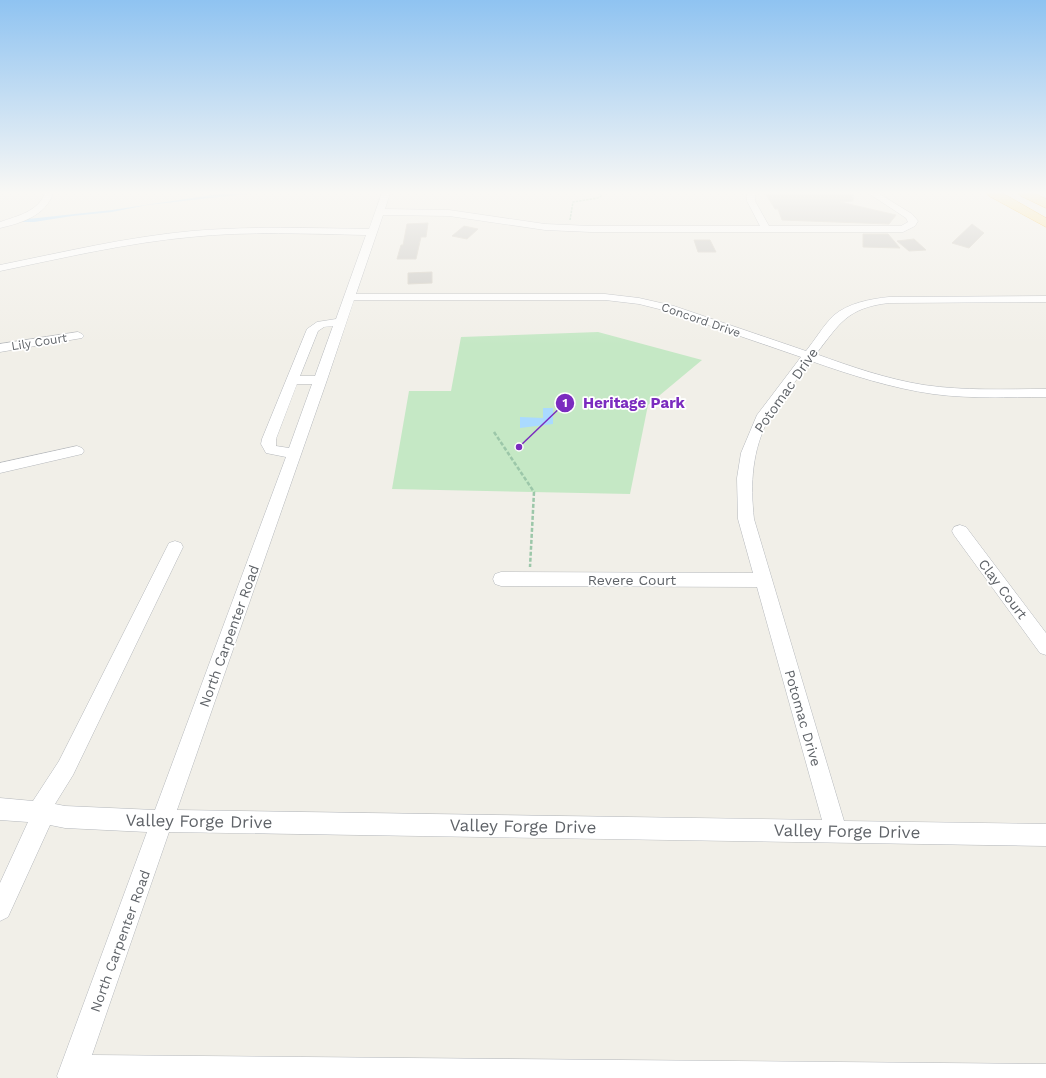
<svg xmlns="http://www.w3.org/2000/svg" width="1046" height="1078" font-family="'Work Sans',sans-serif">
	<rect width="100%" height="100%" fill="#f1efe8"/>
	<path fill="#c5e8c5" d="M598,332L702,360L648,405L630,494L392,489L409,391H451L461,337Z"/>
	<path fill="#aadaff" d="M257,193L147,205L112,212L72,216L34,222H18L28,219L112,210L219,194Z
		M543,408H553V424L520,428V417L543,418Z"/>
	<path fill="#cccac5" stroke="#d6d1c6" d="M765,193L853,195V201L840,202L896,215L889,224L782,220L778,209H775Z
		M428,223L426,237H421L416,259H397L401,245H403L407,224Z
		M972,224L984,233L969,248L952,243Z
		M464,226L478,229L467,239L452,236Z
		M863,234H888L900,248L863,247Z
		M914,239L926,250L909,251L897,241Z
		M694,240H710L716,252H698Z
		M432,272V283L408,284V273Z"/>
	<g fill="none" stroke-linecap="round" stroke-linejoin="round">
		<defs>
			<path id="minor" d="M45,193H53C46,216 21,223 0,228V222C17,216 38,212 45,193Z
				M382,193H390L385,209L449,210L545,224L591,226H760L747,201V193H755V201L769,226H901L908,222L906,218L868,193H878L912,214L918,221L915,226L903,232H591L545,230L449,216L383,215L356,294H605L639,298L674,306L806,351C815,340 823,326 833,316C848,303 870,299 889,297L1046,296V302H1043L889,303C847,308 840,323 816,354C852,367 887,379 924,385C965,391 1005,389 1046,389V397C1008,397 970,399 933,394C891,388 851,375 811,361C798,379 780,398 769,418C752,450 750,483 754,519L844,821L1046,824V846L169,832L92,1055L1046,1064V1078H58L57,1076L147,832L65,828L50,825L8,917L0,921V883L28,822L0,820V798L33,801L59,761L169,543L175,541L181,543L183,547L73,775L55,804L65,806L155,810L286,457L266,453L261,444L262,439L307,329L317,322L336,319L366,235C308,234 249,231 191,237C126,243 63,258 0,271V265C64,252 127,237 192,231C251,226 310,228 369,229ZM354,300H605L639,304L667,311L801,357L757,415L741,453L737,478L738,519L753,573L501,572L495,574L493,579L495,584L501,586L757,587L822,820L177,810L327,380ZM333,326L315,376H300L318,331L324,327ZM297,384H312L289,448L276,446V439Z
				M78,332L82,334L84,336L82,338L0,352V344Z
				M77,446L82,448L84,451L82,454L0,473V463Z
				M960,525L966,527L1046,633V655L1040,653L954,535L952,531L954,527Z"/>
			<path id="highway" d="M987,193H1002L1046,218V227L989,196Z
				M1019,193H1034L1046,199V208L1021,196Z"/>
		</defs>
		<use href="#minor" stroke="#b5b8bc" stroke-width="1"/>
		<use href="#highway" stroke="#f9ab00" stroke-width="1"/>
		<path stroke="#9cc7a9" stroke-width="1.5" stroke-dasharray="2.5 1" stroke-linecap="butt" d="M570,220L573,202L598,198L601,196L599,193"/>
		<path stroke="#9cc7a9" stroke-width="2.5" stroke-dasharray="4 2" stroke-linecap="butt" d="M494,432L534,492L530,567"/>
		<use href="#minor" fill="#fff" fill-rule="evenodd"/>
		<use href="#highway" fill="#fde293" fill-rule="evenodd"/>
	</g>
	<linearGradient id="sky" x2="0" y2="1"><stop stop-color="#8fc3f1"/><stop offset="0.56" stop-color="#f9f8f5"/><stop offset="1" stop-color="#f9f8f5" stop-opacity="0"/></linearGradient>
	<rect width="1046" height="344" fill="url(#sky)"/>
	<g text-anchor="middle" stroke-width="3.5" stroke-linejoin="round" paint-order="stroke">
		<g font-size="12" fill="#5f6368" stroke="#fff">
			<text transform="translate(701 320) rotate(19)" y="4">Concord Drive</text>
			<text transform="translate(39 342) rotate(-9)" y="4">Lily Court</text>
		</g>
		<g font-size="14" fill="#5f6368" stroke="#fff">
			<text transform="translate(786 390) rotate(-55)" y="5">Potomac Drive</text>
			<text x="632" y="585">Revere Court</text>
			<text transform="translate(1003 589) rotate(53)" y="5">Clay Court</text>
			<text transform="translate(229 636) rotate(-70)" y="5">North Carpenter Road</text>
			<text transform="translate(803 718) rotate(74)" y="5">Potomac Drive</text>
			<text transform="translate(120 941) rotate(-70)" y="5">North Carpenter Road</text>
		</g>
		<g font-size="17" fill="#5f6368" stroke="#fff">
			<text transform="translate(199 821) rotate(1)" y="6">Valley Forge Drive</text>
			<text transform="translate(523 826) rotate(1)" y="6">Valley Forge Drive</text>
			<text transform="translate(847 831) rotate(1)" y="6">Valley Forge Drive</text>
		</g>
	</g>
	<path fill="none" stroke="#7b2cbf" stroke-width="1.5" d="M519 447L565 403"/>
	<g fill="#7b2cbf" stroke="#fff" stroke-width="1.5">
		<circle cx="519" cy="447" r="4"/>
		<circle cx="565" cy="403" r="10"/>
	</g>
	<g font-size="12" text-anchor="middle" font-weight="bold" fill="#fff">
		<text x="565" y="407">1</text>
	</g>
	<g font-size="15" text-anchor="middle" font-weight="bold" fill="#7b2cbf" stroke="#fff" stroke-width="3.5" stroke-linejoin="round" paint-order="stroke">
		<text x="634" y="408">Heritage Park</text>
	</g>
</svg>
